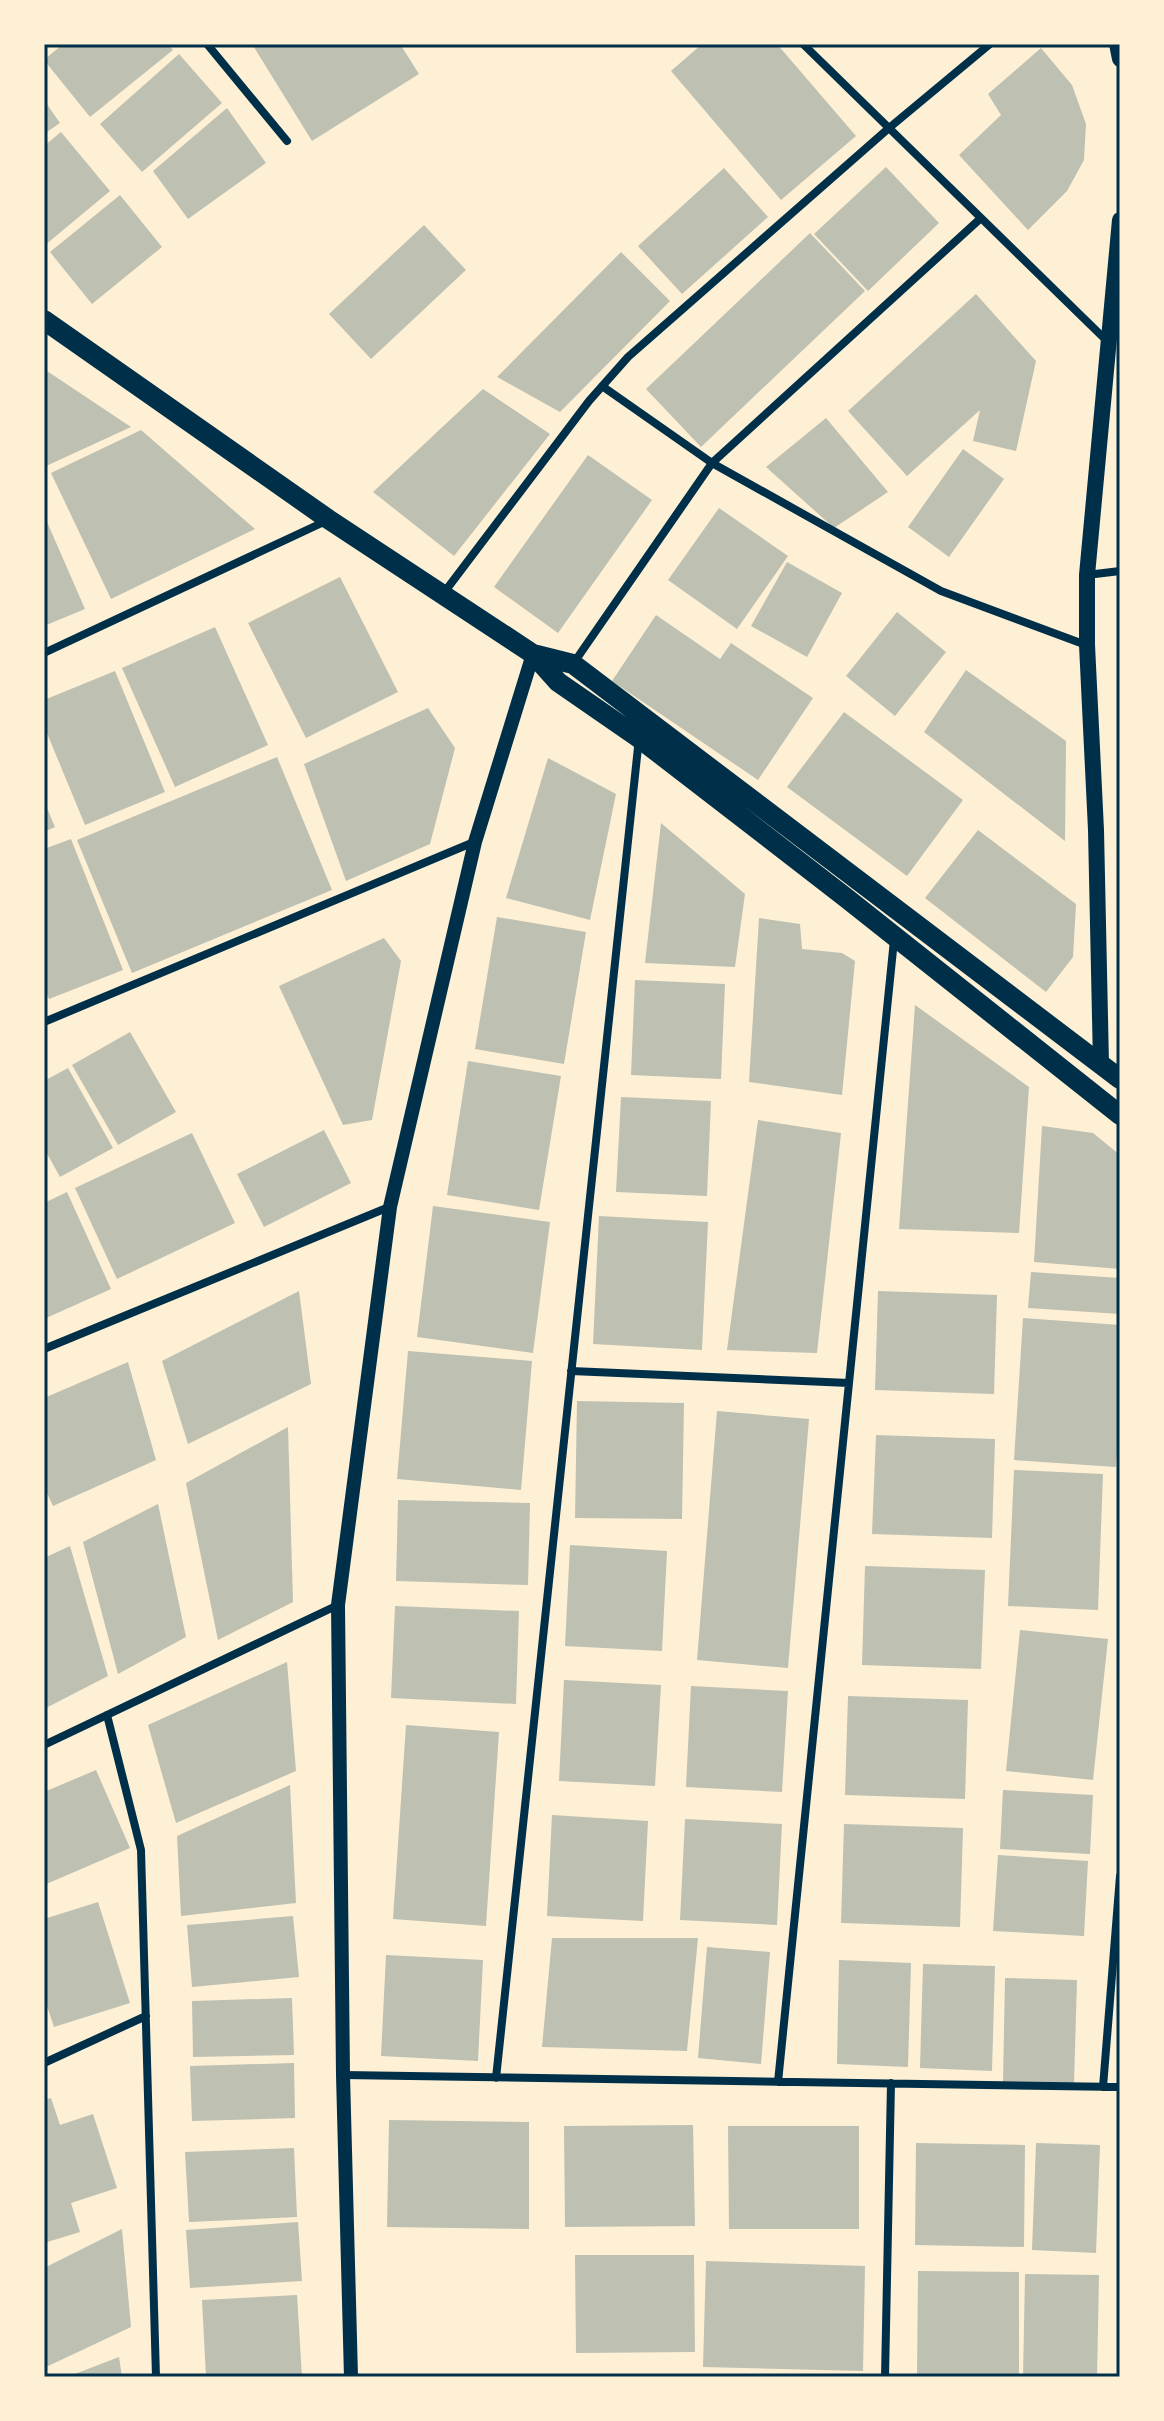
<svg xmlns="http://www.w3.org/2000/svg" width="1164" height="2421" font-family="Barlow,sans-serif">
	<rect width="100%" height="100%" fill="#fdf0d5"/>
	<path fill="#bec0b2" d="M63,44H168L173,50L90,117L44,60Z
		M252,44H400L419,74L312,141Z
		M702,44H777L856,136L781,200L671,71Z
		M1041,48L1072,85L1086,124L1084,160L1067,191L1028,230L959,155L1001,115L988,94Z
		M179,54L222,103L142,172L100,124Z
		M44,100L60,123L44,134Z
		M227,108L266,163L188,219L153,171Z
		M61,132L110,191L44,246V146Z
		M886,167L939,223L868,291L814,234Z
		M724,168L768,217L682,294L638,246Z
		M120,195L162,247L92,304L50,252Z
		M424,225L466,270L371,359L329,314Z
		M810,233L865,291L701,447L646,389Z
		M621,252L670,301L560,412L497,377Z
		M976,294L1036,361L1016,451L973,441L980,410L907,476L848,411Z
		M44,369L131,427L44,467Z
		M483,389L550,434L454,556L373,492Z
		M826,418L888,492L834,528L766,467Z
		M141,430L255,529L111,599L51,473Z
		M963,449L1004,479L949,557L908,527Z
		M588,455L652,500L558,633L494,587Z
		M719,508L788,556L737,629L668,580Z
		M44,515L85,609L44,626Z
		M787,562L842,593L807,657L751,626Z
		M340,577L398,692L306,738L248,623Z
		M897,612L946,652L895,716L846,676Z
		M656,615L720,659L731,643L813,698L758,780L612,681Z
		M215,627L268,745L175,787L122,668Z
		M966,670L1066,741L1065,841L924,732Z
		M115,671L165,792L85,825L44,726V700Z
		M428,708L455,748L430,844L346,881L304,764Z
		M844,712L963,800L907,876L787,787Z
		M277,757L332,890L132,973L77,840Z
		M548,758L616,794L590,920L506,898Z
		M44,801L55,827L44,832Z
		M661,823L745,894L735,967L645,963Z
		M978,830L1076,904L1073,957L1046,992L925,898Z
		M71,839L123,970L49,999L44,987V849Z
		M497,917L586,932L564,1064L475,1049Z
		M759,918L800,924L802,949L842,953L855,961L842,1095L749,1082Z
		M384,938L401,961L372,1120L343,1125L279,986Z
		M635,980L725,984L721,1079L631,1075Z
		M915,1005L1029,1087L1019,1233L899,1229Z
		M130,1032L176,1112L118,1145L72,1065Z
		M468,1061L561,1076L539,1210L447,1195Z
		M68,1068L113,1148L60,1177L44,1148V1081Z
		M621,1097L711,1101L707,1196L616,1192Z
		M758,1120L841,1133L817,1353L727,1350Z
		M1042,1126L1093,1133L1120,1155V1269L1034,1262Z
		M324,1130L351,1183L264,1227L237,1174Z
		M192,1133L235,1223L117,1279L75,1188Z
		M67,1192L111,1289L44,1319V1203Z
		M433,1206L550,1222L533,1353L417,1337Z
		M599,1216L708,1222L702,1350L593,1344Z
		M1031,1272L1120,1278V1314L1028,1308Z
		M299,1291L311,1384L188,1444L162,1361Z
		M878,1291L997,1295L994,1394L875,1390Z
		M1023,1318L1120,1325V1407L1116,1467L1014,1460Z
		M408,1351L532,1361L521,1490L397,1479Z
		M128,1362L156,1460L53,1506L44,1487V1398Z
		M577,1401L684,1403L682,1519L575,1518Z
		M717,1411L809,1419L788,1668L697,1660Z
		M288,1427L293,1602L218,1640L186,1483Z
		M876,1435L995,1439L992,1538L872,1534Z
		M1014,1470L1103,1474L1098,1610L1008,1606Z
		M398,1500L530,1503L528,1585L396,1581Z
		M158,1504L186,1637L118,1674L83,1542Z
		M570,1545L667,1551L662,1651L565,1646Z
		M70,1546L108,1676L44,1709V1558Z
		M865,1566L985,1570L981,1669L862,1665Z
		M395,1606L519,1611L516,1704L391,1698Z
		M1020,1630L1108,1639L1093,1780L1006,1771Z
		M287,1662L296,1771L176,1823L148,1725Z
		M564,1680L661,1685L655,1786L559,1781Z
		M691,1686L788,1691L782,1792L686,1787Z
		M848,1696L968,1700L965,1799L845,1795Z
		M406,1725L499,1732L486,1926L393,1919Z
		M96,1770L130,1848L44,1885V1792Z
		M290,1785L296,1903L181,1916L177,1836Z
		M1003,1790L1093,1795L1090,1854L1000,1849Z
		M552,1815L648,1821L643,1921L547,1916Z
		M685,1819L782,1824L777,1925L680,1920Z
		M844,1824L963,1828L960,1927L841,1923Z
		M998,1855L1088,1861L1084,1936L993,1931Z
		M98,1902L130,2003L54,2027L44,1997V1919Z
		M293,1916L299,1977L192,1987L187,1925Z
		M552,1938H698L687,2051L542,2047Z
		M707,1947L770,1952L761,2064L698,2058Z
		M386,1955L483,1960L478,2061L381,2056Z
		M839,1960L911,1963L908,2067L837,2064Z
		M923,1964L995,1966L992,2071L920,2068Z
		M1005,1978L1077,1980L1074,2084L1003,2082Z
		M292,1998L294,2055L193,2057L192,2001Z
		M294,2063L295,2118L192,2121L190,2066Z
		M51,2098L60,2125L93,2114L117,2188L71,2203L80,2232L44,2243V2100Z
		M389,2120L529,2122V2229L387,2227Z
		M693,2125L695,2226L565,2227L564,2126Z
		M728,2126H859V2229H729Z
		M916,2143L1025,2145L1024,2247L915,2245Z
		M1036,2143L1100,2145L1096,2253L1032,2250Z
		M294,2148L297,2217L189,2222L185,2152Z
		M298,2222L302,2281L190,2288L186,2230Z
		M122,2229L131,2327L44,2368V2268Z
		M575,2255H694L695,2352L576,2353Z
		M706,2261L865,2266L863,2371L703,2367Z
		M918,2271L1019,2272V2377H917Z
		M1025,2274L1099,2275L1097,2377H1023Z
		M297,2295L302,2377H206L202,2300Z
		M119,2357L122,2377H67Z"/>
	<g fill="none" stroke-linecap="round" stroke-linejoin="round">
		<path stroke="#003049" stroke-width="8" d="M207,44L287,141
			M803,44L1109,343
			M602,386L712,463L941,591L1086,645
			M1087,575L1120,571
			M443,594L589,401L628,357L889,128L990,44
			M44,653L326,521
			M573,664L712,463L981,218
			M44,1022L474,842
			M44,1349L389,1207
			M571,1371L849,1383
			M107,1715L141,1850L156,2377
			M44,1745L338,1605
			M44,2063L146,2016
			M343,2075L1120,2087
			M496,2078L639,738
			M778,2082L894,940
			M1103,2087L1120,1876
			M885,2377L891,2083"/>
		<path stroke="#003049" stroke-width="14" d="M351,2377L343,2075L338,1605L390,1207L475,842L533,654"/>
		<path stroke="#003049" stroke-width="16" d="M1117,44L1120,59
			M1101,1064L1096,830L1087,645V575L1120,220"/>
		<path stroke="#003049" stroke-width="20" d="M44,320L328,519L533,654L558,682L639,738L845,897L1120,1115
			M533,654L573,664L1120,1079"/>
	</g>
	<rect width="1164" height="2421" fill="none" stroke="#fdf0d5" stroke-width="92"/>
	<rect x="46" y="46" width="1072" height="2329" fill="none" stroke="#003049" stroke-width="3"/>
</svg>
